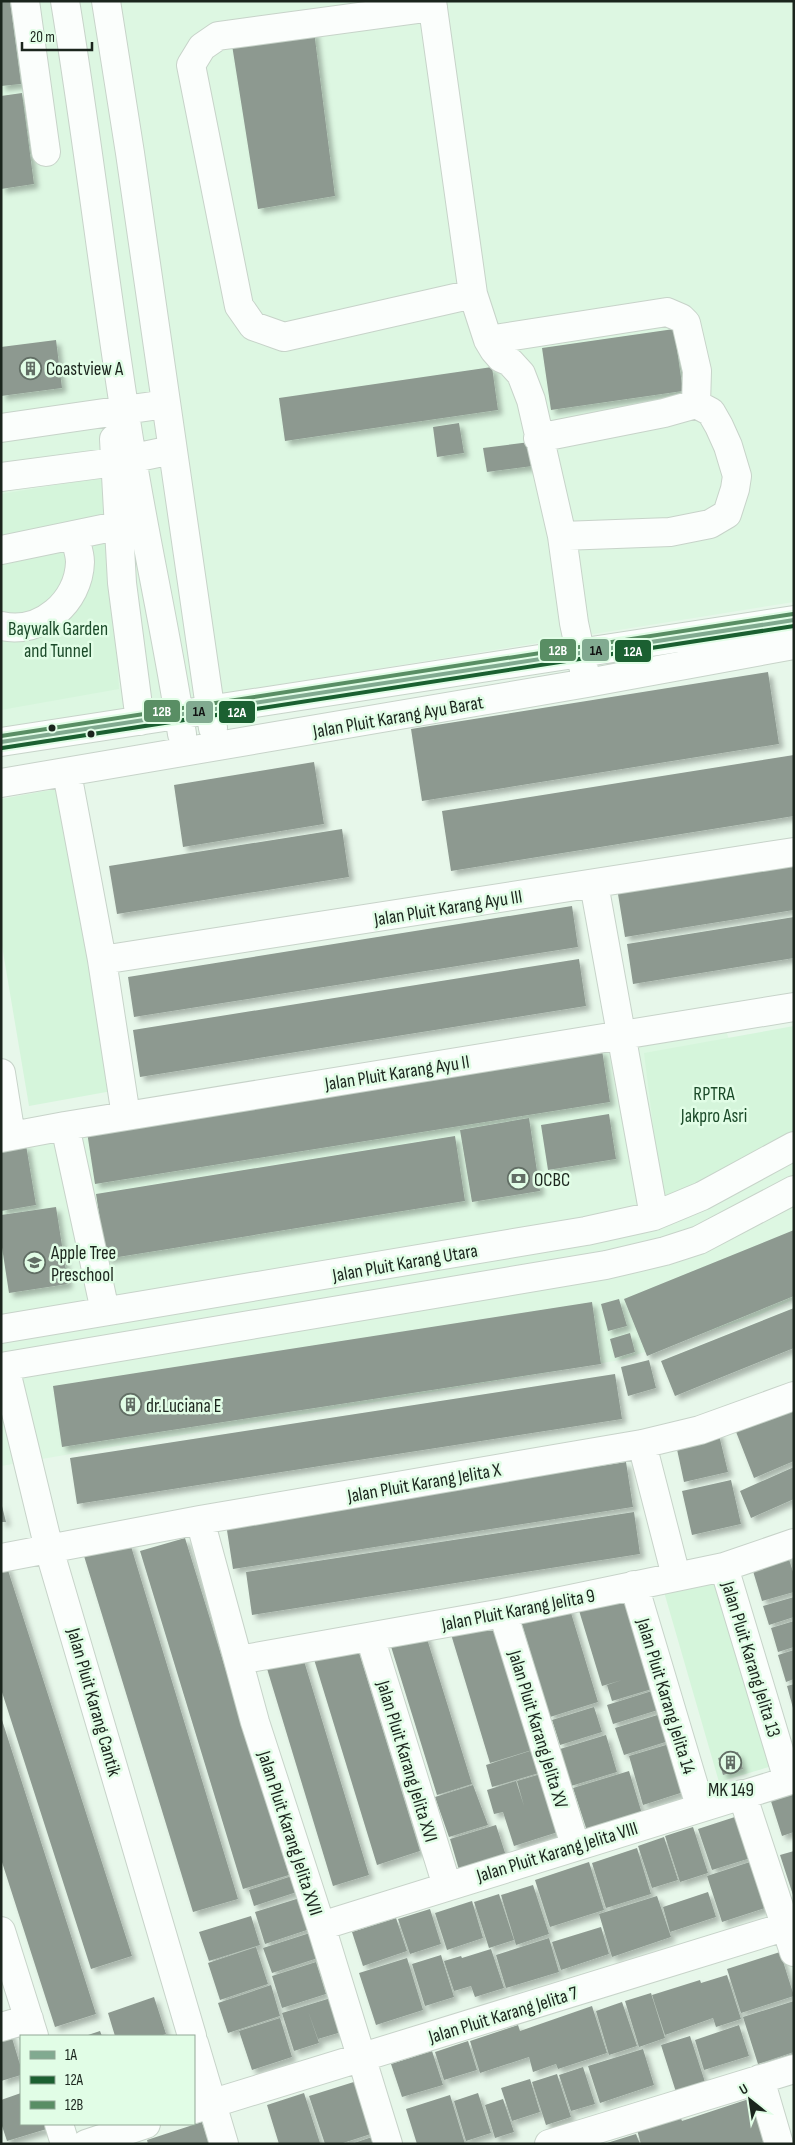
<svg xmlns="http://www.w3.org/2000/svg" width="795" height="2145" font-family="'Sofia Sans Condensed',sans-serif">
	<defs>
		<filter id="shadow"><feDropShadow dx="4.5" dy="4.5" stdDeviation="2.5" flood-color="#0004"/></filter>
	</defs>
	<rect width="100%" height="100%" fill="#e7f7ea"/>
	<path fill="#ddf7e2" d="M1,1H794V602L1,729Z
		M722,1018L770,1165L794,1151V1299L757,1316L620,1360L1,1466V1142Z"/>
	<path fill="#d5f5db" d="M105,477L119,689L1,710V494Z
		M61,788L112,1091L29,1106L1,940V799Z
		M794,1026V1130L663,1205L644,1053Z
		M735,1564L792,1760L719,1782L662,1585Z"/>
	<path fill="#8d9990" filter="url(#shadow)" d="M1,1H10L21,84L1,86Z
		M314,31L335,196L258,209L232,45Z
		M22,93L34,184L1,189V96Z
		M674,329L683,391L551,410L542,348Z
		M56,340L62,388L1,396V347Z
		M492,367L498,410L285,441L279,398Z
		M459,423L464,453L437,457L433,427Z
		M530,442L533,466L487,472L483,448Z
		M768,672L779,744L422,801L411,729Z
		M794,755V816L451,871L442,811Z
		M314,762L324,824L183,847L174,785Z
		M342,829L349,877L117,914L109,866Z
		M794,860V910L625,937L617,888Z
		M572,906L578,947L134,1017L128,977Z
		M794,917V958L633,984L627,944Z
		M579,959L586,1006L140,1077L133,1030Z
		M602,1050L610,1102L95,1184L87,1132Z
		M609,1114L616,1159L548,1170L541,1125Z
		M529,1118L540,1191L472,1202L460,1130Z
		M455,1136L465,1201L106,1259L96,1194Z
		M26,1145L36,1205L1,1211V1149Z
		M56,1207L68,1284L9,1293L1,1241V1215Z
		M794,1230V1296L647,1356L624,1299Z
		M619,1299L627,1326L608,1331L601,1304Z
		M592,1302L601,1364L62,1447L53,1386Z
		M794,1308V1348L675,1396L661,1361Z
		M630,1333L635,1352L615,1358L610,1339Z
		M649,1360L656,1388L628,1396L621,1367Z
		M615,1374L622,1419L77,1504L70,1458Z
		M794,1399V1461L754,1478L733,1424Z
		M718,1431L728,1472L684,1482L675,1440Z
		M626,1462L633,1507L233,1569L226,1524Z
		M794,1467V1499L751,1518L740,1491Z
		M731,1480L741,1524L692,1535L682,1491Z
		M1,1502L6,1522H1Z
		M634,1512L640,1554L252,1615L246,1572Z
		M185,1538L289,1875L243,1889L140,1551Z
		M130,1543L238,1899L193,1912L84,1556Z
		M786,1550L794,1575V1592L762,1601L750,1561Z
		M6,1564L132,1956L91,1969L1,1689V1566Z
		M628,1588L652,1689L612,1701L607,1685L622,1680L602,1686L577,1604Z
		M794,1597V1617L769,1625L763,1606Z
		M568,1603L598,1702L550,1717L520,1618Z
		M492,1618L532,1750L490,1763L450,1631Z
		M794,1621V1647L778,1652L771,1628Z
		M424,1629L472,1784L437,1795L389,1640Z
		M356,1643L420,1851L377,1865L313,1656Z
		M794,1650V1679L786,1682L778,1655Z
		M301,1651L369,1875L333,1886L265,1662Z
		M794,1684V1708H793L787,1686Z
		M652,1691L658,1710L613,1724L607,1705Z
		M594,1707L602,1732L560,1745L552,1720Z
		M664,1713L672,1740L624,1755L615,1728Z
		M2,1720L96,2014L55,2027L1,1859Z
		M606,1735L617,1772L571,1786L560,1749Z
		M676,1742L690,1790L643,1805L629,1756Z
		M533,1750L539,1773L492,1787L486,1765Z
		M738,1752L743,1769L723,1775L718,1758Z
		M629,1771L643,1817L588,1834L573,1788Z
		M544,1773L558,1832L514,1846L503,1812L494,1814L487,1790L516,1781L524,1806L517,1781Z
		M473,1785L488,1825L449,1837L435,1797Z
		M794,1788V1832L782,1836L769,1795Z
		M741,1815L754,1857L712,1870L698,1829Z
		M496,1825L507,1859L460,1873L450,1839Z
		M693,1827L708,1873L680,1882L665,1836Z
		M664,1837L678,1880L652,1888L638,1846Z
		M637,1848L651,1894L606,1908L592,1863Z
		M794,1851V1895H793L780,1855Z
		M756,1860L771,1906L722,1922L707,1876Z
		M589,1862L604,1910L550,1927L535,1880Z
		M295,1875L300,1891L254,1906L249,1890Z
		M533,1885L549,1934L516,1945L501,1895Z
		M708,1892L716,1917L670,1932L663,1907Z
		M499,1894L514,1940L489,1948L474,1902Z
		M306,1896L316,1927L265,1944L255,1912Z
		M657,1896L671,1937L612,1957L599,1914Z
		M472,1901L483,1938L447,1950L435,1913Z
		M430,1909L441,1944L410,1954L398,1919Z
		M251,1916L260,1945L209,1961L199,1932Z
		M396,1918L407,1951L363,1966L352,1932Z
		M601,1927L609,1954L561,1970L552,1942Z
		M313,1932L321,1957L272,1973L263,1948Z
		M549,1938L559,1972L506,1988L496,1955Z
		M256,1947L268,1984L220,2000L208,1963Z
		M491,1949L504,1988L475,1997L471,1986L454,1991L444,1961L461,1956L462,1958Z
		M780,1952L794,1996L741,2013L727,1969Z
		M441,1955L454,1997L425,2006L412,1964Z
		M407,1958L423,2010L376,2025L359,1973Z
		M316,1962L326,1994L282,2008L272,1976Z
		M727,1975L741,2019L716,2027L713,2018L665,2035L652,1995L700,1980L701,1983Z
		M271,1985L280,2016L228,2033L218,2003Z
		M651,1993L665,2038L639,2047L625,2001Z
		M154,1997L166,2034L160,2036H115L108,2013Z
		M334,1997L345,2031L318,2039L308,2011L319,2043L294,2051L282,2013Z
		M794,2001V2052L758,2064L743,2017Z
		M622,2002L637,2046L609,2055L596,2011Z
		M592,2006L607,2053L558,2069L556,2064L533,2072L529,2057L480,2073L470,2041L518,2025L520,2031Z
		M280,2018L292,2057L252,2070L239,2031Z
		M739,2025L749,2056L704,2070L695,2040Z
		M9,2028L21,2068V2075L1,2081V2030Z
		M100,2031L102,2036H85Z
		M690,2036L705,2082L676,2092L661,2045Z
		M468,2041L477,2070L444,2080L435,2052Z
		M643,2049L654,2085L600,2103L588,2066Z
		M432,2051L443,2085L402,2097L391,2064Z
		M583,2067L595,2104L571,2111L559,2075Z
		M557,2074L571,2117L546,2125L532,2082Z
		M530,2079L540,2112L512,2121L501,2088Z
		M357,2081L374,2133L340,2144H325L309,2096Z
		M21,2093V2124H48L50,2128L7,2141L1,2123V2100Z
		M304,2093L320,2143L279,2144L267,2105Z
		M478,2093L491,2133L466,2141L454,2101Z
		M450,2095L465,2144H417L406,2109Z
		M761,2095L775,2138L758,2144H641L637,2130L680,2116L682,2121Z
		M503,2099L514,2132L495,2138L485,2105Z
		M202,2122L209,2144H148L147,2140Z
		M636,2134L640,2144H607V2143Z
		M375,2136L378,2144H354V2143Z"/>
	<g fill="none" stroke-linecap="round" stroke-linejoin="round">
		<defs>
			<path id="minor" d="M25,1L46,152
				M65,1C90,153 107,306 132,458C147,550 168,641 182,734
				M106,1L130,153L213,728
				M432,1L473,294L488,340L494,350L501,358L510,362L521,374L531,400L562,536L574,623L584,670
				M433,7L218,36L202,47L191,65L239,306L253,326L284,337L473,294
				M488,340L667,312L681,318L686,323L697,371L696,404L664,413L538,438
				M1,428L166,404
				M114,439L122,583L140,721
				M1,477L115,462L172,450
				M562,536L670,532L710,524L727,514L735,489L737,476L728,446L719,426L711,412L696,404
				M1,550L136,522
				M1,626C41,635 79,602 80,562C80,553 76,543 74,535
				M1,742L794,620
				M67,773L102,960L126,1116
				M1,783L587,683L794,645
				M594,884L654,1216
				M102,960L794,852
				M1,1073L11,1136
				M65,1126L105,1311
				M1,1138L65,1126L794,1007
				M1,1329L586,1231L654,1216L702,1196L794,1146
				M1,1367L606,1265L665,1251L699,1240L794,1190
				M5,1367L49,1549L192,2036
				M642,1444L676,1576
				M200,1520L255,1722L321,1926L388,2144
				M1,1558L200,1520L642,1444L700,1430L794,1396
				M724,1567L788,1780
				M634,1585L700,1806
				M503,1613L575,1845
				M370,1637L447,1886
				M239,1660L503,1613L724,1567L794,1543
				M742,1794L794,1952
				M321,1926L794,1779
				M1,1931L34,2036
				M1,2027L29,2019
				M194,2043L224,2144
				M760,2079L779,2144
				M194,2109L794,1924
				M59,2124L65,2144
				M86,2144L146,2124
				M549,2144L794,2069"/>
		</defs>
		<use href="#minor" stroke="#c7d3c9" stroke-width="30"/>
		<use href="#minor" stroke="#fbfefc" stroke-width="28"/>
		<defs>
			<path id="bus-1" d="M1,742L794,620"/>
			<path id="bus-2" d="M2,748L794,626"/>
			<path id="bus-3" d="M1,736L793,614"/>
		</defs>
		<use href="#bus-1" stroke="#e1fde6" stroke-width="8"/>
		<use href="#bus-2" stroke="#e1fde6" stroke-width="8"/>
		<use href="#bus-3" stroke="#e1fde6" stroke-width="8"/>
		<use href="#bus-1" stroke="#81aa90" stroke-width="4"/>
		<use href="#bus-2" stroke="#1b6031" stroke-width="4"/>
		<use href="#bus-3" stroke="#598e64" stroke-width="4"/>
	</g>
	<defs>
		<symbol id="building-ring" viewBox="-11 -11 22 22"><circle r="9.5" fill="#e1fde6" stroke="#626e65" stroke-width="1.5"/><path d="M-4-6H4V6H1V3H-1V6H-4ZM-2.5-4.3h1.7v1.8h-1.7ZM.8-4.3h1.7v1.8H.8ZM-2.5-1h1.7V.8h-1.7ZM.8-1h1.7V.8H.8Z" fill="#626e65"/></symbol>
		<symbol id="bank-ring" viewBox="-11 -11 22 22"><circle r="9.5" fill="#e1fde6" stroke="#626e65" stroke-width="1.5"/><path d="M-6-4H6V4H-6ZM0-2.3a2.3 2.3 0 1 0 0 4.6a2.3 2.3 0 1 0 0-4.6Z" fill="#626e65"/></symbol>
		<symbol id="school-ring" viewBox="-11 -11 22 22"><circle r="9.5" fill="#e1fde6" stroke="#626e65" stroke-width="1.5"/><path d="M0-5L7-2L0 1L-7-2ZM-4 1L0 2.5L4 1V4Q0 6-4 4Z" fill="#626e65"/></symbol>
	</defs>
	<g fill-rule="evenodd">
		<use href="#building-ring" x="18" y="356" width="25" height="25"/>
		<use href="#bank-ring" x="506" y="1166" width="25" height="25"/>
		<use href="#school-ring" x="22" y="1250" width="25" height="25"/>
		<use href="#building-ring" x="118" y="1392" width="25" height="25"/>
		<use href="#building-ring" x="718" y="1750" width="25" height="25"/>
	</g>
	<g fill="#1b251d" stroke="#e1fde6" stroke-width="2">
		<circle cx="52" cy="728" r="4.5"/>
		<circle cx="91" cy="734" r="4.5"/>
	</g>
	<g text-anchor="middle" stroke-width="5" stroke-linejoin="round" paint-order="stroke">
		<g font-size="19" fill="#1b251d" stroke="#e1fde6" text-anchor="start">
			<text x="46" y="375">Coastview A</text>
			<text x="534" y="1186">OCBC</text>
			<text x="51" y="1259">Apple Tree<tspan x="51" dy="22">Preschool</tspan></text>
			<text x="146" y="1412">dr.Luciana E</text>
			<text x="731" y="1796" text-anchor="middle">MK 149</text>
		</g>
		<g font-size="19" fill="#1b4a29" stroke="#e1fde6">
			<text x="58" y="635">Baywalk Garden<tspan x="58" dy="22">and Tunnel</tspan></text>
			<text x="714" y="1100">RPTRA<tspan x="714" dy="22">Jakpro Asri</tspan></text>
		</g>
		<g font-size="19" fill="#1b251d" stroke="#e1fde6">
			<text transform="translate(398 716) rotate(-10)" y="7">Jalan Pluit Karang Ayu Barat</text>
			<text transform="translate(448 907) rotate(-9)" y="7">Jalan Pluit Karang Ayu III</text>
			<text transform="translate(397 1072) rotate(-9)" y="7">Jalan Pluit Karang Ayu II</text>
			<text transform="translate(405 1262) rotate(-10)" y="7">Jalan Pluit Karang Utara</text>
			<text transform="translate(424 1482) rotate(-10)" y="7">Jalan Pluit Karang Jelita X</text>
			<text transform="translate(518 1609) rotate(-11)" y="7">Jalan Pluit Karang Jelita 9</text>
			<text transform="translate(752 1659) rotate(73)" y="7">Jalan Pluit Karang Jelita 13</text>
			<text transform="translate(667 1696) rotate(73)" y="7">Jalan Pluit Karang Jelita 14</text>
			<text transform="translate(95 1702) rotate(74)" y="7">Jalan Pluit Karang Cantik</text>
			<text transform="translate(539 1729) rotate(73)" y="7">Jalan Pluit Karang Jelita XV</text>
			<text transform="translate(408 1761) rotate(73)" y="7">Jalan Pluit Karang Jelita XVI</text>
			<text transform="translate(291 1833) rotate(72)" y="7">Jalan Pluit Karang Jelita XVII</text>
			<text transform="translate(557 1851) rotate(-17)" y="7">Jalan Pluit Karang Jelita VIII</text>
			<text transform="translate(503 2014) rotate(-17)" y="7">Jalan Pluit Karang Jelita 7</text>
		</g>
	</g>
	<g stroke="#e1fde6" stroke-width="2">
		<rect x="539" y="638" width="38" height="24" rx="5" fill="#598e64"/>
		<rect x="581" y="638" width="29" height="24" rx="5" fill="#81aa90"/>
		<rect x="614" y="639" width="38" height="24" rx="5" fill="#1b6031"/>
		<rect x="143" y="699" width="38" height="24" rx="5" fill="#598e64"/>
		<rect x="185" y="700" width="29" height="24" rx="5" fill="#81aa90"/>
		<rect x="218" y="700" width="38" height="24" rx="5" fill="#1b6031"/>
	</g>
	<g font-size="14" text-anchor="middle" font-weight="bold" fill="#fff">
		<text x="558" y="655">12B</text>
		<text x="633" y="656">12A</text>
		<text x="162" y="716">12B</text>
		<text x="237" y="717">12A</text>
	</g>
	<g font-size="14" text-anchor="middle" font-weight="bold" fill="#111">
		<text x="596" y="655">1A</text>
		<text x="199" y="716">1A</text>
	</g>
	<rect width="795" height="2145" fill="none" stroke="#1b251d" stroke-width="5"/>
	<rect x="20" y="2035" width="175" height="90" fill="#e1fde6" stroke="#92a796"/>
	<rect x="30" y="2051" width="25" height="8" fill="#81aa90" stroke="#92a796"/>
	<text x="65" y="2060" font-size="15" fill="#1b251d">1A</text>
	<rect x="30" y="2076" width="25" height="8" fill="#1b6031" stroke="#92a796"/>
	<text x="65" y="2085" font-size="15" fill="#1b251d">12A</text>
	<rect x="30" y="2101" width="25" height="8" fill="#598e64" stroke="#92a796"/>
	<text x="65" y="2110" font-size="15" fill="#1b251d">12B</text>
	<g transform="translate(750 2100) rotate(330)" stroke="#e1fde6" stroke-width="4" paint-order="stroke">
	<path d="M0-4L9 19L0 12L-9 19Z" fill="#1b251d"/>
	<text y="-8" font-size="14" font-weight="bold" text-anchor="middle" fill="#1b251d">U</text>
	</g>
	<path d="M22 42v8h70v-8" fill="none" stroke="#1b251d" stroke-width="2.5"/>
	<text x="30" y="42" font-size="15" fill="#1b251d" stroke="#e1fde6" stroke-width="4" paint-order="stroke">20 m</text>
</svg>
